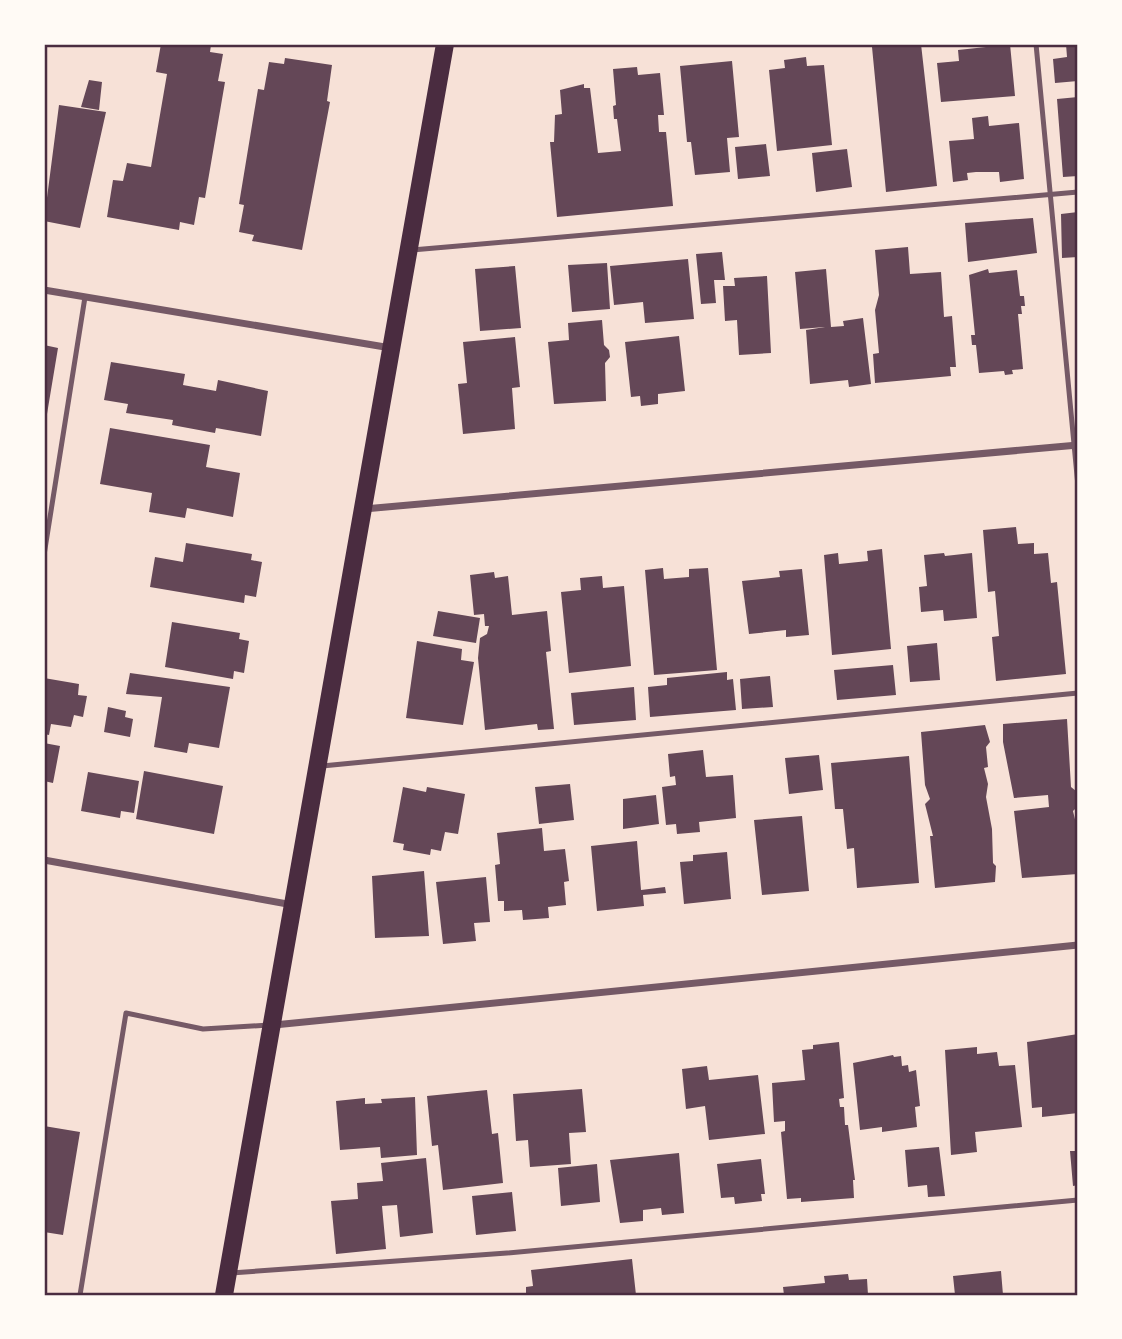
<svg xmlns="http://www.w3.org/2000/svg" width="1122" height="1339" font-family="'Fira Sans Condensed',sans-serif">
	<rect width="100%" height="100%" fill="#f7e1d7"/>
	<path fill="#644757" d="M161,44L211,45L210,52L223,54L218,81L225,82L205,198L199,197L194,225L180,222L179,230L107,217L113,180L123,181L127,163L151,167L167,74L156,72Z
		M921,44L937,186L886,192L872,47Z
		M986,44H1010L1015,96L941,102L937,63L959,61L958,50L986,47Z
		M1066,44H1078V81L1055,83L1053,59L1067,57Z
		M806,57L807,66L824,65L832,145L777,151L769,70L785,68L784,60Z
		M285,58L332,65L327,101L330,102L302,250L252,241L254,235L239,232L244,205L239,204L258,89L264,90L269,62L284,64Z
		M732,61L739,137L727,138L730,172L695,175L691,142H687L680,66Z
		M637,67L638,75L660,73L664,115H658L659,132H666L673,206L557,217L550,142H554L555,115L562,114L560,90L584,84V88H590L598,153L621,151L617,119H614L613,106L616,105L613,69Z
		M89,80L102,82L99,110L81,107Z
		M1078,97V176L1063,177L1057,99Z
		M59,105L106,112L80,228L44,221Z
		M988,116L989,126L1019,123L1024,179L1000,182L999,172H976L967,173L968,180L953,182L949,141L974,139L972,118Z
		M766,144L770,176L738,179L735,147Z
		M847,149L852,187L816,192L812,153Z
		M1078,212V257L1062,258L1061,214Z
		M1033,218L1037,253L968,262L965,223Z
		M908,247L910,274L941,272L944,317L952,316L956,367H950L951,376L875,383L873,354L879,353L875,310L879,295L875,250Z
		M722,252L725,280H714L716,303L701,304L696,254Z
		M688,259L694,319L645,323L643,302L614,305L610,266Z
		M607,263L610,309L572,312L568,265Z
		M515,266L521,328L480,331L475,269Z
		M826,269L831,327L844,326L843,321L863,318L871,384L849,387L848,380L810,384L806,330L825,327L800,329L795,272Z
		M988,269L989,273L1017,270L1020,296H1024L1025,306H1021L1022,314H1018L1023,369L1012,370L1013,374L1005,375L1004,371L979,373L976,345H972L971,335H975L969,275Z
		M767,276L771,353L739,355L737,320L725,321L723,286H735L734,278Z
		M602,320L604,345L609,350L610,357L605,363L606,401L554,404L548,342L569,340L568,323Z
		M679,336L685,391L658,394V404L641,406L640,396L631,397L625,342Z
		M515,337L520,387L512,388L515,429L463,434L458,384L467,383L463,342Z
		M44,345L58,348L47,414L44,413Z
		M111,362L185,374L183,385L216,391L218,380L268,391L261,436L216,428L215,433L172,425L173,420L126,413L128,404L104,400Z
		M110,428L210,445L206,467L240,473L233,517L187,508L185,518L149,512L152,493L100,484Z
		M1016,527L1018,544L1034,543V554L1048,553L1051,583L1057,582L1066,674L996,681L992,637L999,636L995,591L988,592L983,530Z
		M186,543L252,554L251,560L262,562L256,597L245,595L244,603L150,587L155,557L183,562Z
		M882,549L891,649L832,655L824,555L838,553L839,564L868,561L867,551Z
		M944,553L945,556L972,553L977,618L944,621L943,610L921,612L919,587L927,586L924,555Z
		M663,568L664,579L689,577V569L708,568L717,670L654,675L645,570Z
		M802,569L809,635L786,637V630L749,634L742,581L780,577L779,571Z
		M494,572L495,578L508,576L512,615L547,611L551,651L546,652L554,729L538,730L537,724L485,730L478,658L480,638L487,634L489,626H485L484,614L474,615L470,575Z
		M602,576L603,588L624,586L631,666L569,673L561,592L581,590L580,578Z
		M438,611L480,618L476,643L433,636Z
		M172,622L240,633L239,639L249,641L244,673L234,671L233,679L165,667Z
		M417,641L462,649L461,660L474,662L463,725L406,718Z
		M937,643L940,680L910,682L907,646Z
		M893,665L896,695L837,700L834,670Z
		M727,672V680L733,679L736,710L650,717L648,687L667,685V678Z
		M130,673L230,687L219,748L189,743L187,753L154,747L162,697L126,694Z
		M770,676L773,707L742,709L740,679Z
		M44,678L79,684L78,695L87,696L83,717L74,715L71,727L51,724L49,735L44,734Z
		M634,687L636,720L574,725L571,693Z
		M108,707L126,711L125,717L133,719L130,737L104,732Z
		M1067,719L1071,787L1076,791L1078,806L1073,811L1078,832V874L1022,878L1014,811L1049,807L1048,795L1014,798L1003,742V724Z
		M985,725L990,742L986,747L988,767L984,768L988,784L986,797L992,829L993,863L996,866L995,882L935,888L930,836H933L925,804L930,799L925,785L921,732Z
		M44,743L60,746L53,783L44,781Z
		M703,750L706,777L733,775L736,818L699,822L700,832L677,834L676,824L666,825L662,787L676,785L675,776L670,777L668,754Z
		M819,755L823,790L789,794L785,758Z
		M909,756L919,883L857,888L854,848L847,849L843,809H835L831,763Z
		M144,771L223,786L214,834L136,819Z
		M88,772L139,781L134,813L121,811L120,818L81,811Z
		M570,784L574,820L539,824L535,787Z
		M403,787L426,792L427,787L465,794L458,834L445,832L441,851L431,849L430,855L403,850L404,844L393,842Z
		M656,795L659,824L623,829V799Z
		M802,816L809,891L762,895L754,820Z
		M542,828L544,851L565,849L569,881L564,882L566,905L548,907L549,918L523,920L522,910L504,911V901H498L495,865L500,864L497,833Z
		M637,841L641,890L665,887L666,893L643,895L644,906L597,911L591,846Z
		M727,852L731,899L684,904L680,862L693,861V855Z
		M424,871L429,936L375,938L372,876Z
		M486,877L490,922L474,923L476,941L443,944L436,882Z
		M1078,1034V1113L1042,1117V1107L1032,1108L1027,1042Z
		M839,1042L844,1098L839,1099L840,1107H844L845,1125H848L855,1180H853L854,1198L801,1202V1198L787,1199L781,1132L785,1131V1121L774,1122L772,1083L805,1080L802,1050L813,1049V1045Z
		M977,1047V1054L997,1052L999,1066L1015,1065L1022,1127L975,1132L977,1152L951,1155L945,1050Z
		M893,1055L894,1057L901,1056L902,1066L908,1065L909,1072L916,1070L920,1106L915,1107L917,1127L882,1132V1127L860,1130L853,1063Z
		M707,1066L709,1080L758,1075L765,1134L709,1140L705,1106L686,1109L682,1069Z
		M582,1089L586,1132L569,1133L571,1164L530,1167L528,1140L516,1141L513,1094Z
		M487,1090L492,1134L498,1133L503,1183L443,1190L438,1145L432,1146L427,1096Z
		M415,1097L417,1155L381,1158L380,1147L340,1150L336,1101L365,1098V1104L382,1103L381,1099Z
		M44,1126L80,1132L63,1235L44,1232Z
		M939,1147L945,1196L928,1197L927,1185L908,1187L905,1150Z
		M1070,1151H1078V1185L1073,1186Z
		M679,1153L684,1213L662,1215L661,1208L643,1210V1221L620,1223L610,1160Z
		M426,1158L433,1233L400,1237L397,1205L382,1206L386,1249L336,1254L331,1201L358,1199L357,1183L383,1181L381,1163Z
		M761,1159L765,1194H761L762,1201L735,1204L734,1197L721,1198L717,1164Z
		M597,1164L600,1202L561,1206L558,1168Z
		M512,1192L516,1231L476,1235L472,1196Z
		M632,1259L636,1295H526V1287L533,1286L531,1270Z
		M1001,1271L1003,1295H955L953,1276Z
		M848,1274L849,1280L867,1279L868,1295H784L783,1287L825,1283L824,1276Z"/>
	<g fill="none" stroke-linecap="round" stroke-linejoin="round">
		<path stroke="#755966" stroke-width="5" d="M1036,44L1078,486
			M412,250L1078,192
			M44,555L85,297
			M322,766L1078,693
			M231,1273L507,1253L1078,1200
			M80,1295L126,1013L203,1029L269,1025"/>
		<path stroke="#755966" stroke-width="7" d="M44,290L391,348
			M364,509L1078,445
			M44,860L293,905
			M274,1025L1078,945"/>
		<path stroke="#4a2c40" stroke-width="18" d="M224,1295L445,44"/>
	</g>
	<rect width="1122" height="1339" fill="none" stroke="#fffaf5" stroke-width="91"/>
	<rect x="46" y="46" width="1030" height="1248" fill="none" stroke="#4a2c40" stroke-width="2.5"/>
</svg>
